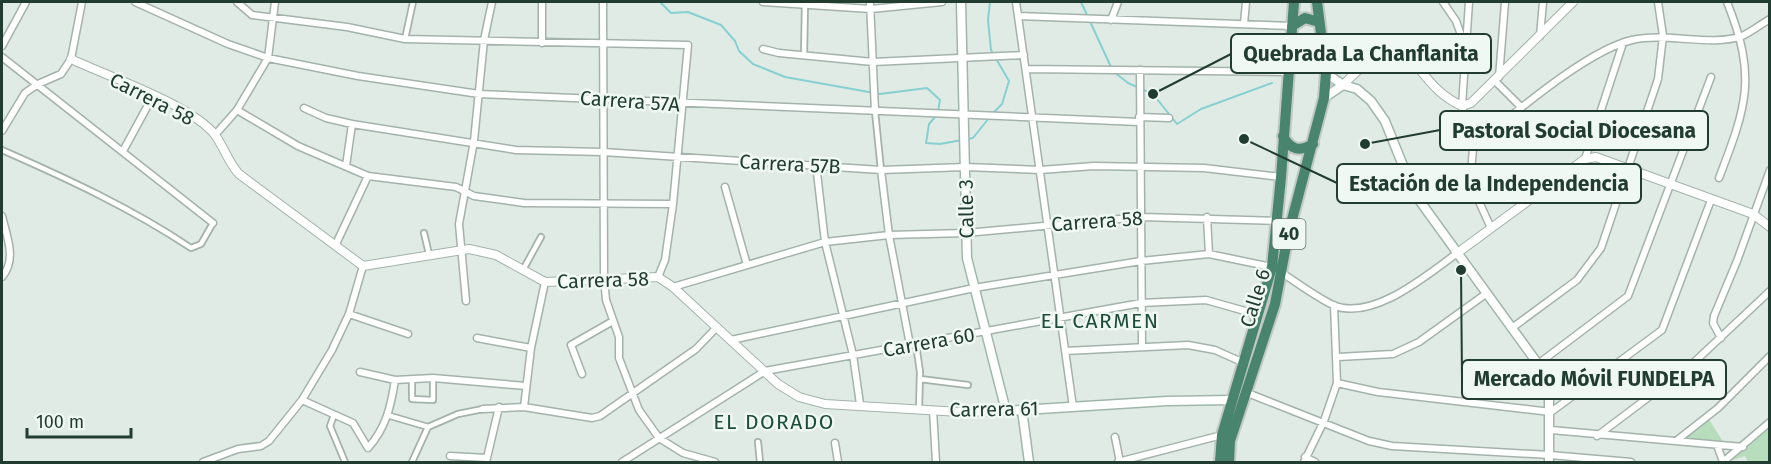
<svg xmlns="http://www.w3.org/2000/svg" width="1771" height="464" font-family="'Fira Sans',sans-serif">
	<rect width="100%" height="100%" fill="#e0ebe5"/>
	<path fill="#b8ddbd" d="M1707,416L1725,445L1675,441Z
		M1769,427V462H1748L1745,456L1727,462L1760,431L1763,433Z"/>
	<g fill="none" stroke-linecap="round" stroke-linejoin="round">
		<path stroke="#87d0d1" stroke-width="2" d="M660,2L671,13L688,12L721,25L735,41L739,51L753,64L785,77L880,94L927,88L940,100L938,111
			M990,2L988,20L991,50L1009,81L1002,104L992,114
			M1081,2L1111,67
			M1114,72L1128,83L1153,94L1177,124L1201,109L1272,83
			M936,116L929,124L926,143L940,144L962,140
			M968,139L973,138L989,118"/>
		<defs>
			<path id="pedestrian" d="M405,39L413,2
				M804,56L805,2
				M875,111L881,170
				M2,150C68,179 131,208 191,248L201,244L213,223
				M424,233L429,254
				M524,268L541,237
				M916,344L920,372L919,409
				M412,379V399L433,400V378
				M920,379L968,385
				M334,415L330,426L345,462
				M387,415L428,427L458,414L483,409
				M758,442L760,462
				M412,462L428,427"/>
			<path id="minor" d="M135,2L228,44L268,58L358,76L479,94L1139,122
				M237,2L252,15L347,27L405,39L688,45L673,204L665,260L658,277
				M603,2L604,278L606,300L619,337V358L639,410L659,438L683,453L715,462
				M763,2L871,9L942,2
				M870,2L875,111
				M1016,2L1073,407
				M1443,2L1456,21L1465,46
				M1469,2L1462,106L1473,149L1471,172L1476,195L1491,228
				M1018,16L1292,26
				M1111,20L1118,2
				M1244,24L1246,2
				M1540,36L1543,2
				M542,43V2
				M2,46L26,2
				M763,49L779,53L873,62L1024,55
				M2,57L213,223
				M1026,69L1288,72
				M1140,70L1142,347
				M1499,77L1505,2
				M1495,81L1521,107
				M304,108L326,118L352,124L516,150L603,152L881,170L965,167L1040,170L1094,166L1204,168L1281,177
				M237,110L298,146L368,176L456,187L474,196L524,203L673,204
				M1139,117L1169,118
				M1507,119C1538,94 1594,49 1632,40C1666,32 1712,47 1742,36C1751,32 1761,24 1770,19
				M2,131L25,93L38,84L61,74L71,59L82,2
				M215,135L237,110L268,58L275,2
				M123,151L153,96
				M1585,159L1623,43
				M816,164L825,242L853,355L860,404
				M346,166L352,124
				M881,170L889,235L910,345
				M1719,178C1747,105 1757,77 1727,2
				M725,187L747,265
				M2,216C7,237 17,260 2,277
				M1207,217L1209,254
				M336,244L368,176
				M1282,273C1299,284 1316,297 1333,305C1372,322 1427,275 1456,254
				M673,287L825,242L889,235L966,233L1141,217L1277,221
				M466,301L459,224L474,141L484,40L492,2
				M349,314L408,334
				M1512,328L1577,280L1601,248L1658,79L1663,36L1658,2
				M477,338L531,348
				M1721,338L1713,323L1714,316L1737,261L1770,170
				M731,340L974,288L1141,261L1209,254L1272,267
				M1065,351L1188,345L1215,350L1244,363
				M1338,357L1393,354L1419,342L1487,293
				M1538,364L1628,296L1711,77
				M360,372L395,380L433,378L526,386
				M582,374L571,345L613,321
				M1337,383L1378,392L1551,412L1662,330L1711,200
				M1245,392L1369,441L1392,446L1550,455L1631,462
				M302,400L353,423L368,448C386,428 391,406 395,380
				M524,407L531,348L545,282
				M483,409L524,407L592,418L600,416L696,349L717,327
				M933,410L936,462
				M1551,430L1743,447
				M1597,436L1690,366L1770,291
				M1115,437L1120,462
				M1676,441L1718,408L1770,356
				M835,443L838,462
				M1717,445L1723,462
				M450,456L487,458
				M1305,457L1315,462
				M203,462L238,449L261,446L269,441L302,400L332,350L349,314L363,266
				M486,462L499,407
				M622,462L765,371L1141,303L1206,300L1259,315
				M1118,462L1222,435
				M1304,462L1324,421L1337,383L1334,305
				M1723,462L1770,422"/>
			<path id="tertiary" d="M71,59C107,76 192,105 215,135C224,147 228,162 239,174L363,266L469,249L496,255L545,282L658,277L673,287L778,384L799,397L825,404L960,412L1006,411
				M1343,85C1417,9 1405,81 1462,106L1471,103L1573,2
				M1456,254L1585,159L1596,157L1753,214L1770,227"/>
			<path id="secondary" d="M961,2L967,258L1006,411L1167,401L1232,400
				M1326,73L1343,85L1357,89L1371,101L1385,121L1414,193L1538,364L1549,387V462
				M1324,98L1343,85
				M1022,410L1029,462"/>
			<path id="trunk" d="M1292,26L1305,18L1319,22
				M1283,136C1290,150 1300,152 1313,144
				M1220,462L1222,435L1272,267L1281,177L1294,2
				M1229,462L1230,441L1275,304L1288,235L1324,98L1326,73L1317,2"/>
		</defs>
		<use href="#pedestrian" stroke="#a3b3ab" stroke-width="8"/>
		<use href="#minor" stroke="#a3b3ab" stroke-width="9"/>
		<use href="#tertiary" stroke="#a3b3ab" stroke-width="10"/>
		<use href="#secondary" stroke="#9fb7ab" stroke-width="11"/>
		<use href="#trunk" stroke="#c1c8c5" stroke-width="14"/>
		<use href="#pedestrian" stroke="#fff" stroke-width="4.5"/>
		<use href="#minor" stroke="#fff" stroke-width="6"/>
		<use href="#tertiary" stroke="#fff" stroke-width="8"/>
		<use href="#secondary" stroke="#fff" stroke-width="8"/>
		<use href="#trunk" stroke="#48846e" stroke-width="10"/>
	</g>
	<g text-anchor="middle" stroke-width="5" stroke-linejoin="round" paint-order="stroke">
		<rect fill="#f0f8f3" stroke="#5f746b" stroke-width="1.5" x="1272.5" y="219" width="33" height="30" rx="4.5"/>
		<g font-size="18" font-weight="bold" fill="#213c31">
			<text x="1289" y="240">40</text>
		</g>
		<g font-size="20" fill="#213c31" stroke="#f0f8f3">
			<text transform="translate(152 99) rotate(27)" y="7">Carrera 58</text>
			<text transform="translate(630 101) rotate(4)" y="7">Carrera 57A</text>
			<text transform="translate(790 164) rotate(3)" y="7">Carrera 57B</text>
			<text transform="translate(966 209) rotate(-91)" y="7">Calle 3</text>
			<text transform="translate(1097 221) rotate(-4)" y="7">Carrera 58</text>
			<text transform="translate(603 280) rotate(-2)" y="7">Carrera 58</text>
			<text transform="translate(1255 298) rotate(-73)" y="7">Calle 6</text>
			<text transform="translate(929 342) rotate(-10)" y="7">Carrera 60</text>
			<text transform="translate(994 409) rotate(-1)" y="7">Carrera 61</text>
		</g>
		<g font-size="21" letter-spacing="1.5" fill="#1d4e3b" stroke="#f0f8f3">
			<text x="1100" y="328">EL CARMEN</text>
			<text x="774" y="429">EL DORADO</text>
		</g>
	</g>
	<path fill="none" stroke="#213c31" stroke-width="2" d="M1153 94L1231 54M1365 144L1440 130M1244 139L1337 183M1461 270L1462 379"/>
	<g fill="#213c31" stroke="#f0f8f3" stroke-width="2">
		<circle cx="1153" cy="94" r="6"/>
		<circle cx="1365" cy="144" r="6"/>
		<circle cx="1244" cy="139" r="6"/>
		<circle cx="1461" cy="270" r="6"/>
	</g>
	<g fill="#f0f8f3" stroke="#213c31" stroke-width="2">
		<rect x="1231" y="34" width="260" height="39" rx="6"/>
		<rect x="1440" y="111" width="268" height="39" rx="6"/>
		<rect x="1337" y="164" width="304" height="39" rx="6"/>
		<rect x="1462" y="360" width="264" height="39" rx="6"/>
	</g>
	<g font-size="21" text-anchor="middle" font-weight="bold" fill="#213c31">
		<text x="1361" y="61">Quebrada La Chanflanita</text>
		<text x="1574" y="138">Pastoral Social Diocesana</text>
		<text x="1489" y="191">Estación de la Independencia</text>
		<text x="1594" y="386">Mercado Móvil FUNDELPA</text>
	</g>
	<rect width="1771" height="464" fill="none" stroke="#213c31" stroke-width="6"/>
	<path d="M27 428v9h104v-9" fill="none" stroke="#213c31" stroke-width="3"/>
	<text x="36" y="428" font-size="18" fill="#213c31" stroke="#f0f8f3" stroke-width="4.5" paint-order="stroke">100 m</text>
</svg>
